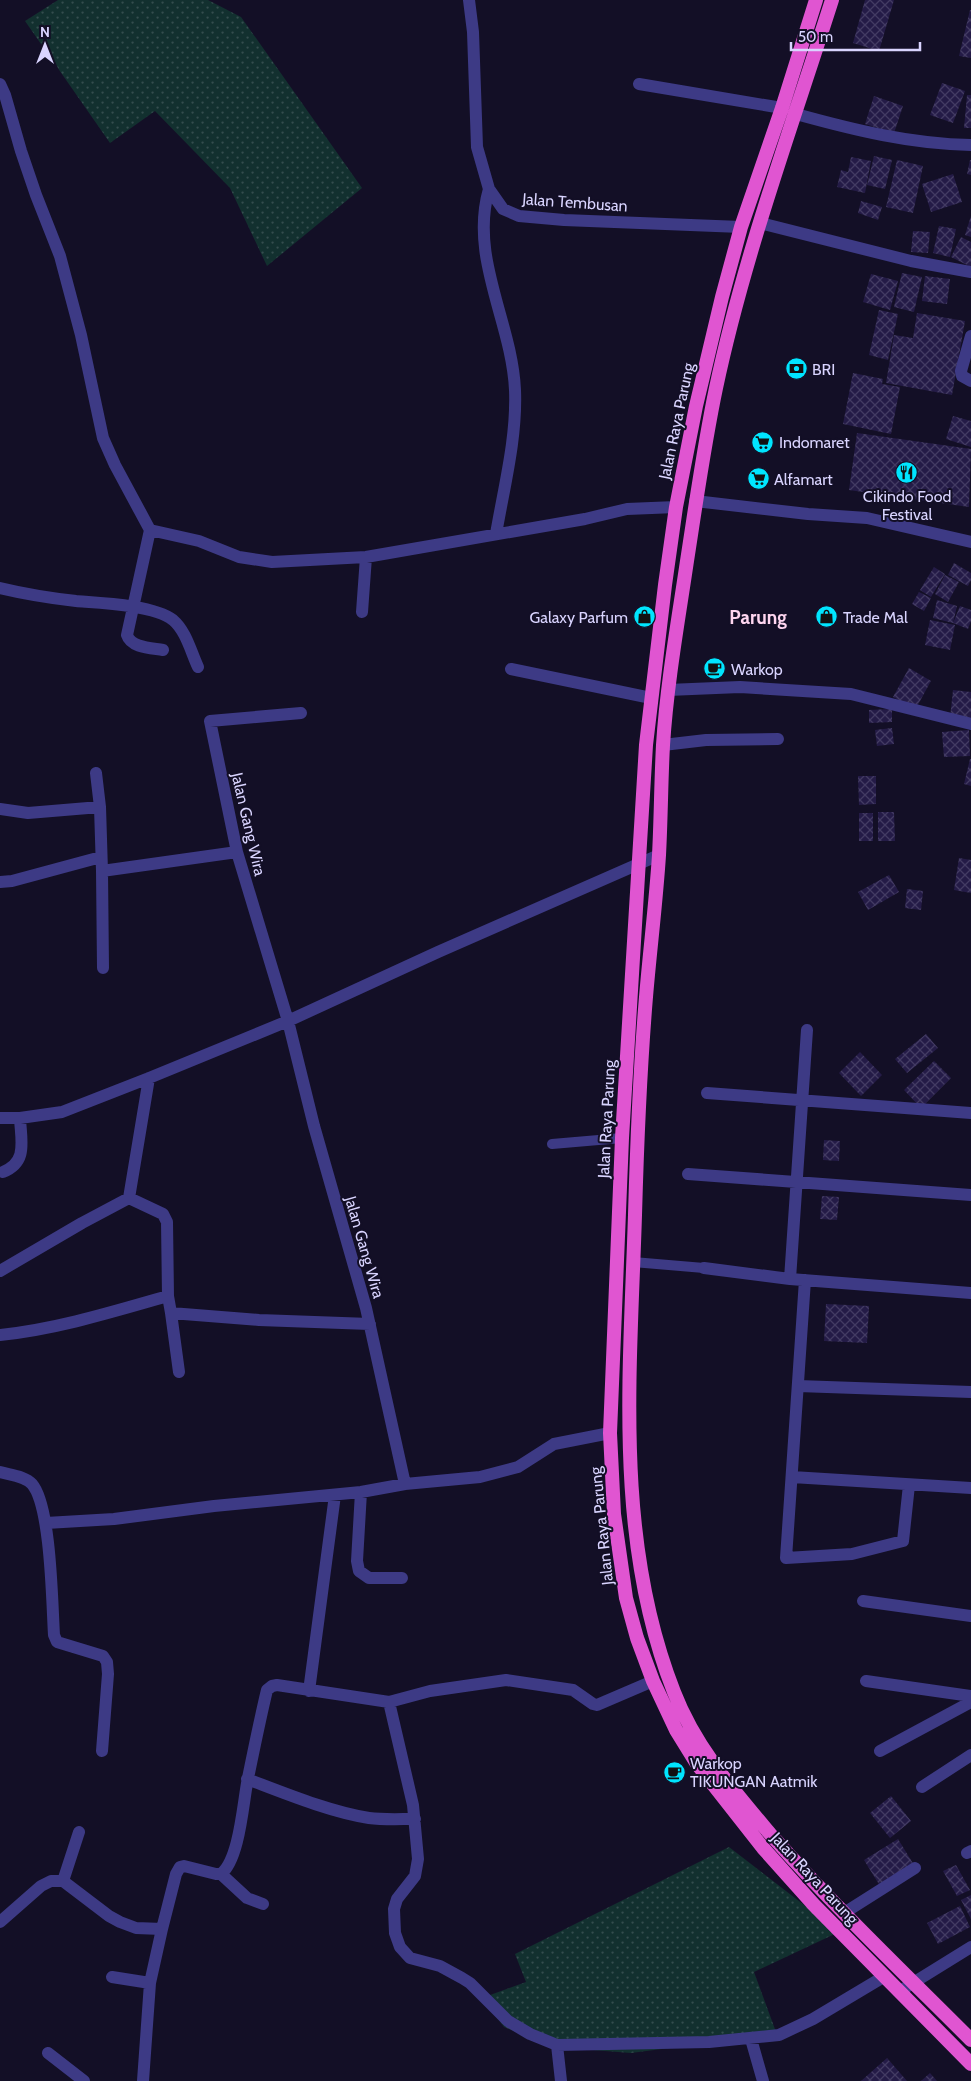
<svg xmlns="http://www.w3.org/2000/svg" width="971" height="2081" font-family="Cabin,sans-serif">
	<defs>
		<pattern id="grass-dots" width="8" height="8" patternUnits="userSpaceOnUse" patternTransform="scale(1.25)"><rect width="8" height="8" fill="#12302f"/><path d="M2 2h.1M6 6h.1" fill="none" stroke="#344d4e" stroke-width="1.8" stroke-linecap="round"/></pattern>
		<pattern id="building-cross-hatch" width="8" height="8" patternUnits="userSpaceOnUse" patternTransform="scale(1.25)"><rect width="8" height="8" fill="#241b47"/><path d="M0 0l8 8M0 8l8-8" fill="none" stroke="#433b63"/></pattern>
	</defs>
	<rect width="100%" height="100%" fill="#130f26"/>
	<path fill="url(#grass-dots)" d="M58,0H208L241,17L362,188L267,266L230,188L155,111L110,143L25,21Z
		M729,1847L839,1932L754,1972L776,2032L747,2038L631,2053L553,2047L504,2027L482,1998L526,1982L515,1954Z"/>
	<path fill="url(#building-cross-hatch)" d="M865,0H894L879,51L853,43Z
		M970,10H971V58L959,56Z
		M942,83L965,91L953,123L930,115Z
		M967,95H971V128H964Z
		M874,96L903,106L894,133L865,124Z
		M874,156L892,160L885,189L867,185Z
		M851,157L871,161L865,193L837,187L841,170L848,172Z
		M897,160L923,166L913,213L886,207Z
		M970,160H971V175L967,174Z
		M953,174L962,202L931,212L922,184Z
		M861,201L882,207L878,220L858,213Z
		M971,216V237L965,235Z
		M939,226L956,229L950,257L933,253Z
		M913,231L930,232L928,253L911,252Z
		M961,237L971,242V267L951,257Z
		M902,273L922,277L914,312L894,307Z
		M871,274L898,281L890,310L863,302Z
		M925,276L950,279L947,304L922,301Z
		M879,310L898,314L888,360L869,355Z
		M917,313L965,321L952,395L886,383L894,335L913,338Z
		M853,373L883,379L882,384L900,387L891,434L843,424Z
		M953,416L971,421V447L946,439Z
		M857,433L971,449L969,507L849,490Z
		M954,563L971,573V580L968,586L948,575Z
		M934,567L945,574L931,597L920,590Z
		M945,575L959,582L948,602L935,594Z
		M919,592L931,598L924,611L912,604Z
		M937,600L957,606L953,623L933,618Z
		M960,606L971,610V621L968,629L953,623Z
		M930,620L955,625L950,650L925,645Z
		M909,668L931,681L915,710L893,697Z
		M953,690L971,692V719L950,718Z
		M892,709V722L869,723V710Z
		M892,728L894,744L877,746L875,730Z
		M969,730L970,756L944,757L942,732Z
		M970,759H971V786L964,784Z
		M858,776H876V804L859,805Z
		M878,812H894L895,841H878Z
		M859,813H873V841H859Z
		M959,858L971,860V893L954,890Z
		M889,875L899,892L868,910L858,892Z
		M907,889L923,891L921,910L905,908Z
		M926,1034L938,1048L907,1073L895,1059Z
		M860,1052L882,1075L861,1096L839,1073Z
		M934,1061L951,1078L921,1108L904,1090Z
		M824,1140L840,1141L839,1161L823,1160Z
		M822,1196L839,1197L837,1220L820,1219Z
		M826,1304L869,1306L867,1343L824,1341Z
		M891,1796L911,1821L890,1838L870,1813Z
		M898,1839L914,1865L880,1886L864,1860Z
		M956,1865L970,1890L957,1896L943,1871Z
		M971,1895V1919L961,1900Z
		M960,1906L970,1927L938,1944L927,1923Z
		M887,2058L907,2081H861Z
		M930,2073L937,2081H921Z"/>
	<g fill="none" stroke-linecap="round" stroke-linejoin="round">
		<path stroke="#3d3a85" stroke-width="10" d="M552,1144L622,1138
			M633,1262L704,1268"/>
		<path stroke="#3d3a85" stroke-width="12" d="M469,0L473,32L477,147L489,189L503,209L519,216L564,220L741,227
			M0,84L5,95L21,151L36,195L60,256L81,335L103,438L115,465L150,530L199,541L239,557L272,562L366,557L585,519L627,509L676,507
			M639,84L782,108
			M796,114C854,130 911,144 971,145
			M489,189C469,258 512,322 515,390C517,438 504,487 496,534
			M760,223L911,261L971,272
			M971,336L961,371L962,376L971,381
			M695,501L808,514L867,518L971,542
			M150,530L127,635C131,648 152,648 163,650
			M0,588C25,594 50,598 76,601C101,603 154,605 173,620C186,631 191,652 198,667
			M362,612L366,557
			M511,669L651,698
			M668,690L740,687L851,694L971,724
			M301,713L210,721L237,852L288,1021L314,1126L366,1308L405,1484
			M663,745L706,740L778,739
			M96,773L100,807L102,871L237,852
			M0,809L28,813L100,807
			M102,871L103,968
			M0,882L12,881L101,857
			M707,1093L971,1113
			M0,1118H20L62,1112L149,1078L288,1021L438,952L659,855
			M3,1172C28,1162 21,1141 20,1118
			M688,1174L971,1195
			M129,1198L163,1214L167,1222L168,1296L171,1313L259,1320L370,1324
			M129,1198L149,1078
			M704,1268L790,1279L971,1293
			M0,1271L82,1223L129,1198
			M790,1279L807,1030
			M805,1280L786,1558L852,1554L903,1541L909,1485
			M171,1313L179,1372
			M0,1335C57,1329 112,1312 168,1296
			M798,1386L971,1392
			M0,1472C10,1475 25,1476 32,1484C51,1506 52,1603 54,1635L57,1642L103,1656L107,1662L108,1674L102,1751
			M792,1477L971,1488
			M361,1492L357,1561L359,1571L369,1578H402
			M46,1523L114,1519L214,1506L361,1492L405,1484L480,1477L518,1467L554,1444L610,1433
			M863,1601L971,1616
			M866,1681L971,1696
			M309,1691L335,1495
			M880,1751L971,1702
			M247,1779C284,1793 330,1812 369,1818C384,1820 400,1819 415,1819
			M922,1787L971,1755
			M967,1853L971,1851
			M221,1874L247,1898L263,1904
			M63,1881L79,1832
			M844,1913L915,1868
			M0,1922L41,1886L51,1881H63L109,1916L120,1922L136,1928L162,1929
			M112,1977L150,1983
			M900,1991L971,1947
			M751,2039L763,2081
			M557,2045L530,2034L508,2021L470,1983L462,1978L440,1966L410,1958L400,1947L395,1933L394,1909L397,1899L415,1876L418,1859L413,1805L389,1702L430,1691L506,1680L573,1690L593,1704L597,1705L653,1681
			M48,2053L84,2081
			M143,2081L150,1983L162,1929L176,1874L180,1867L184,1866L216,1874H221C240,1859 243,1801 248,1778C254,1749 260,1719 267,1690L272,1686L277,1685L389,1702
			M561,2081L557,2045L709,2042L779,2035L813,2019L885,1976"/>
		<path stroke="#e055d1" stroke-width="14" d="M816,0L782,108L741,227L722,297L696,406L676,507L665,585L646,745L622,1138L610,1433L614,1514L626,1598L637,1638L653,1681L676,1730L697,1764L763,1848L814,1905L971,2064
			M832,0C791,129 744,256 716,388C704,445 696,503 687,561C678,622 667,683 663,745C661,782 661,818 659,855C656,902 650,949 646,997C640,1069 637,1143 635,1215C630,1375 614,1540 674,1692C695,1747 734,1791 772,1836C835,1907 904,1973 971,2040"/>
	</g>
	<defs>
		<symbol id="bank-disc" viewBox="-11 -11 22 22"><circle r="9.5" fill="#00e5ff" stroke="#130f26"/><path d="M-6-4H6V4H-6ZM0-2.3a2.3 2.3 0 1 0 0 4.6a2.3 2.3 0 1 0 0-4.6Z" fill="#111"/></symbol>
		<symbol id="supermarket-disc" viewBox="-11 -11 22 22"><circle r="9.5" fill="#00e5ff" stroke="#130f26"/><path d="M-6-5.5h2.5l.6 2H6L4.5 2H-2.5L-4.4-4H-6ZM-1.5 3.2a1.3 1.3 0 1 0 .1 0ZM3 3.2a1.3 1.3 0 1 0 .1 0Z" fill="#111"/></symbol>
		<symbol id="restaurant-disc" viewBox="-11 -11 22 22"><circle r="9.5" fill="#00e5ff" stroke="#130f26"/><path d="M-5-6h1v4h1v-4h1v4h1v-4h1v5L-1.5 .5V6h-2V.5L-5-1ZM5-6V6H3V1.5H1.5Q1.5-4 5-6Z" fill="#111"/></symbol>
		<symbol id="shop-disc" viewBox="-11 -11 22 22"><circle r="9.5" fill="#00e5ff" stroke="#130f26"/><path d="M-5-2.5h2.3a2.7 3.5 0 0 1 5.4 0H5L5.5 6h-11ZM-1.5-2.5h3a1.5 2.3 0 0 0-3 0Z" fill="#111"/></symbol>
		<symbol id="cafe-disc" viewBox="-11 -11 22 22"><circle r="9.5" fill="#00e5ff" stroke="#130f26"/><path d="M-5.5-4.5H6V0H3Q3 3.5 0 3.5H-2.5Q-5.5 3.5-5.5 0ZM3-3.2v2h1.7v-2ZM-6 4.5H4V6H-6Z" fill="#111"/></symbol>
	</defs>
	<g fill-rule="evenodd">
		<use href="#bank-disc" x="784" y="356" width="25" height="25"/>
		<use href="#supermarket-disc" x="750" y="430" width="25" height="25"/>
		<use href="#restaurant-disc" x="894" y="460" width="25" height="25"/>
		<use href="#supermarket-disc" x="746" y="466" width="25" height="25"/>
		<use href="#shop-disc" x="632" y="604" width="25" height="25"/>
		<use href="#shop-disc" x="814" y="604" width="25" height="25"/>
		<use href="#cafe-disc" x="702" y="656" width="25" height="25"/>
		<use href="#cafe-disc" x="662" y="1760" width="25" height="25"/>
	</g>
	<g text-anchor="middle" stroke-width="4" stroke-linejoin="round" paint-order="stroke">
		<g font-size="16" fill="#d9d4ff" stroke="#130f26">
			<text transform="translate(575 202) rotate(4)" y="6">Jalan Tembusan</text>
			<text transform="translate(676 421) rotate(-78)" y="6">Jalan Raya Parung</text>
			<text transform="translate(249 824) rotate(77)" y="6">Jalan Gang Wira</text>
			<text transform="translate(606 1119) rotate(-87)" y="6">Jalan Raya Parung</text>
			<text transform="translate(365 1247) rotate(74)" y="6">Jalan Gang Wira</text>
			<text transform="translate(601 1526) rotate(-96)" y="6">Jalan Raya Parung</text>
			<text transform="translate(815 1878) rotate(47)" y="6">Jalan Raya Parung</text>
		</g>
		<g font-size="16" fill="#d9d4ff" stroke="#130f26" text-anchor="start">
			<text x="812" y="375">BRI</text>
			<text x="779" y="448">Indomaret</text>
			<text x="774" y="485">Alfamart</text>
			<text x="907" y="502" text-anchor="middle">Cikindo Food<tspan x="907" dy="18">Festival</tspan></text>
			<text x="628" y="623" text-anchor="end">Galaxy Parfum</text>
			<text x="843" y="623">Trade Mal</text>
			<text x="731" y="675">Warkop</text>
			<text x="690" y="1769">Warkop<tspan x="690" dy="18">TIKUNGAN Aatmik</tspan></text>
		</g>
		<g font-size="19" font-weight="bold" fill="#ffd6f0" stroke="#130f26">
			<text x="758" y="624">Parung</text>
		</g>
	</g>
	<g transform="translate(45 45)" stroke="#130f26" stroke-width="4" paint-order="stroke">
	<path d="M0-4L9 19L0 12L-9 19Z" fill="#d9d4ff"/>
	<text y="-8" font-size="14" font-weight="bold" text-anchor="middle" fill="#d9d4ff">N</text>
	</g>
	<path d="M791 42v8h129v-8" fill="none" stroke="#d9d4ff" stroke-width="2.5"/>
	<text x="798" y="42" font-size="15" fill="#d9d4ff" stroke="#130f26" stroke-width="4" paint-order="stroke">50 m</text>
</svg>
